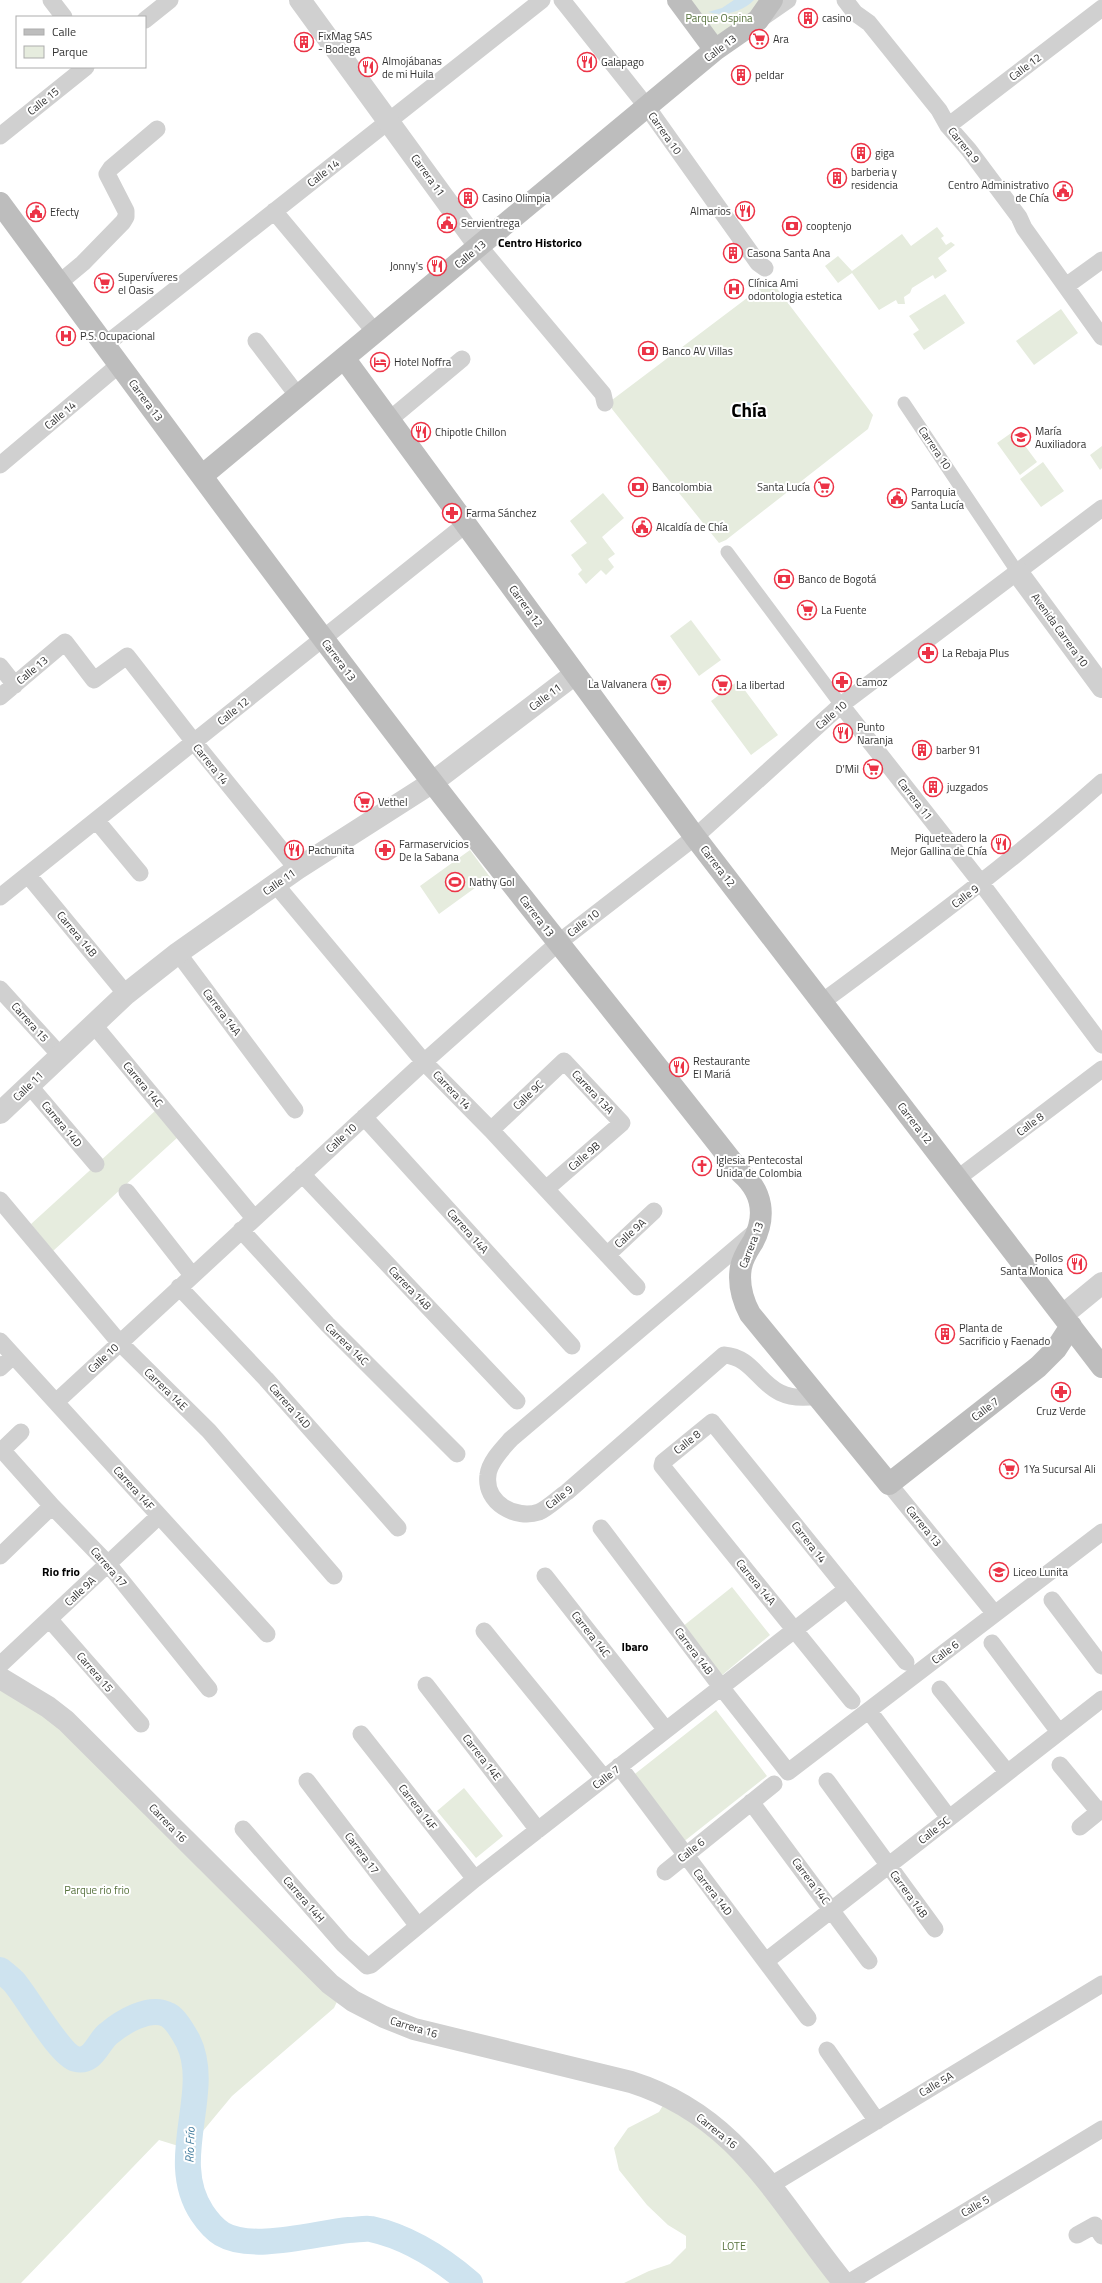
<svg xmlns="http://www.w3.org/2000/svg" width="1102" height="2283" font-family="'Titillium Web',sans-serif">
	<rect width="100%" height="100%" fill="#fff"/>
	<path fill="#e6ecde" d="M683,0H768L715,42Z
		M937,227L944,236L941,238L946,245L951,242L955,245L938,258L947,271L935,279L933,275L912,288L910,293L904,297L905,304H898L896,300L879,310L852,273L838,283L825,266L838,256L852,271L902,234L911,246Z
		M772,282L873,415L868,429L726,540L719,543L612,409V400L759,289Z
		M945,294L965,323L924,350L913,334L919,330L909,316Z
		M1061,309L1078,333L1034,365L1016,341Z
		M1014,431L1037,462L1020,475L997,443Z
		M1102,446V468L1100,470L1090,455Z
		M1043,462L1064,491L1041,507L1020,479Z
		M603,493L624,518L602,537L615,554L608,559L614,567L606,575L601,570L586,584L578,574L582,570L571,555L587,543L570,521Z
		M691,620L721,660L699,676L670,636Z
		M738,681L778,735L751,755L711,701Z
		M470,850L490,877L439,914L420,886Z
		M155,1111L178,1137L53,1251L31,1224Z
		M732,1587L770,1635L721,1676L682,1627Z
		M0,1678L28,1694L341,1993L334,2008L232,2096L188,2149L159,2140L21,2283H0Z
		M716,1710L767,1776L682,1843L631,1777Z
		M464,1788L503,1836L476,1858L437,1811Z
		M668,2097L698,2114L844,2283H624L649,2271L670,2264L686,2248V2236L668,2225L647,2205L619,2170L614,2148L628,2128L659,2112Z"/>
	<path fill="#cee3ef" d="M734,0H754C742,12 724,17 708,12L722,8Z
		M738 411a9 9 0 1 1 18 0a9 9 0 1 1-18 0Z"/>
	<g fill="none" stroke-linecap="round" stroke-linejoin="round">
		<path stroke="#cee3ef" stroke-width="26" d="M0,1970C5,1974 10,1978 14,1982C27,1997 60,2055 76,2059C93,2063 98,2042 108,2034C122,2022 150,2005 168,2015C176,2019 184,2034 188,2041C213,2092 166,2159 202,2213C208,2222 214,2229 222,2234C252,2252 316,2233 349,2230C356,2230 364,2228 371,2229C408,2237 442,2259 470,2283"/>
		<path stroke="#d0d0d0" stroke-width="13" d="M904,403L1018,573
			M727,552L841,705"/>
		<path stroke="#d0d0d0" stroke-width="17" d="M51,0L64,17
			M562,0L647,107L758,263L765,268
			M845,0L855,13L869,23L939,110L948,126L969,150L1019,217L1024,228L1102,337
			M762,18L788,0
			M145,20L170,0
			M948,126L1102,8
			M0,136L86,67
			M274,211L375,332
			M479,246L603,394L605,403
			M59,283L83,263L123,222L126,217V211L107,174L111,168L157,129
			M1066,286L1102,260
			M256,341L298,396
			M105,345L542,0
			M389,420L462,359
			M0,465L120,364
			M0,666L15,685
			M0,697L65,642L94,680L127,656L194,742L297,869
			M841,705L981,883L1102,1045
			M96,820L140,873
			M28,875L126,994
			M276,885L424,1062L491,1130L637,1287
			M0,897L466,524
			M178,953L295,1110
			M0,989L60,1055
			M822,1002C918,931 1013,861 1102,782
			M93,1024L254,1218
			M28,1084L96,1164
			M364,1117L572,1346
			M491,1130L564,1061L622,1123L546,1189
			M302,1174L517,1401
			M958,1178L1102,1069
			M127,1192L192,1275
			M0,1200L119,1342L209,1431L334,1576
			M241,1230L327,1324L457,1454
			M755,1232L511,1439C503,1448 489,1462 488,1475C484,1503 516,1520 539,1512C548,1508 558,1498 567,1492L724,1355C763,1358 759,1406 818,1396
			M607,1255L654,1211
			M179,1287L266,1379L398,1528
			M0,1341L267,1634
			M0,1368L13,1356
			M56,1402L424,1062L558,943L695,837L841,705L1102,508
			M2,1450L52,1506L109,1565L209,1689
			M0,1452L21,1432
			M889,1484L995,1614
			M601,1528L721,1687L788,1772L1102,1532
			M0,1556L52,1506
			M545,1576L666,1730
			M1052,1600L1102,1666
			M50,1620L141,1724
			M484,1631L604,1778
			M992,1643L1059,1732
			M0,1665L159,1516
			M426,1685L538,1830
			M940,1689L1007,1772
			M852,1701L662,1466L663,1462L712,1422L906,1662
			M869,1711L949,1818
			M361,1734L475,1879
			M1060,1765L1099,1812
			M619,1766L808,2018
			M307,1781L418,1926
			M827,1781L935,1929
			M751,1802L869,1961
			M1080,1827L1102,1809
			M243,1829L343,1944L367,1966L371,1965L475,1879L847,1589
			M665,1872L774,1784
			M766,1961L1102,1699
			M827,2050L877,2121
			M771,2185L1102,1984
			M1077,2235L1095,2225L1102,2236
			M848,2283L1102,2129"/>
		<path stroke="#d0d0d0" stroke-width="22" d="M300,0L479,246
			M1018,573L1102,687
			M0,1113L126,994L178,953L297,869L433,782L575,674
			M1063,1315L1102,1283
			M0,1678L48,1707L66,1721L330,1984L353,2001L384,2017L414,2029L631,2082C739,2116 778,2202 844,2283"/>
		<path stroke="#bdbdbd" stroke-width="22" d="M678,0L715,50
			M0,203C143,397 286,592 433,783C534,914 639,1042 741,1173C763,1192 766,1217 753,1242C748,1250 743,1257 741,1267C738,1284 742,1299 750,1314L889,1484L1038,1367L1056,1349L1071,1326
			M344,358L695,837L1102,1367
			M203,475L715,50L758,20L772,0"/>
	</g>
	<defs>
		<symbol id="building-ring" viewBox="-11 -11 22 22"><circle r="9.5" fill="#fff" stroke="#ec3346" stroke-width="1.5"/><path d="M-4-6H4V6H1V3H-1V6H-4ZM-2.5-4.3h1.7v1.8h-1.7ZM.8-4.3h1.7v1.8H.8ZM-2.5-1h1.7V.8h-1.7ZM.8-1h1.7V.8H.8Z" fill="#ec3346"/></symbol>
		<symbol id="supermarket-ring" viewBox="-11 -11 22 22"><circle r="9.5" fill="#fff" stroke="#ec3346" stroke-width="1.5"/><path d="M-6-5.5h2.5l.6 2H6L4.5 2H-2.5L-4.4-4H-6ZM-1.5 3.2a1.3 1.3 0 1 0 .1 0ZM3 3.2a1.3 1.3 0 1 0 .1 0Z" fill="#ec3346"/></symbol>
		<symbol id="restaurant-ring" viewBox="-11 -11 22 22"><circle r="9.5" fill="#fff" stroke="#ec3346" stroke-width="1.5"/><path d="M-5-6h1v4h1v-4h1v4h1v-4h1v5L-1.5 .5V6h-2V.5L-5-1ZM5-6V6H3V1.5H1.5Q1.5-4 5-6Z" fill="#ec3346"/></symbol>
		<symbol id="civic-ring" viewBox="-11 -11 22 22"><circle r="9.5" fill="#fff" stroke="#ec3346" stroke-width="1.5"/><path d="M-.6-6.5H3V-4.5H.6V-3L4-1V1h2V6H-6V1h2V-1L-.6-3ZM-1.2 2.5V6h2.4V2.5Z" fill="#ec3346"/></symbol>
		<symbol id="bank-ring" viewBox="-11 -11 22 22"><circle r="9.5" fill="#fff" stroke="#ec3346" stroke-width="1.5"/><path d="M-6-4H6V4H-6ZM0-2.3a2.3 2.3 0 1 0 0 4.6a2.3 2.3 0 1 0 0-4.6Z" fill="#ec3346"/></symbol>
		<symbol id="hospital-ring" viewBox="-11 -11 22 22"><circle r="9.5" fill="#fff" stroke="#ec3346" stroke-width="1.5"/><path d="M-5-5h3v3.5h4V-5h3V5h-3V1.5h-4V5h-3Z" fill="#ec3346"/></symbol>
		<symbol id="hotel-ring" viewBox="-11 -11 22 22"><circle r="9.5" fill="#fff" stroke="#ec3346" stroke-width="1.5"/><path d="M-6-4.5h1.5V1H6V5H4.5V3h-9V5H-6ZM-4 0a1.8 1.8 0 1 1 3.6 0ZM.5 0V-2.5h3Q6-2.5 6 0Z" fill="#ec3346"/></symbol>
		<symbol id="school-ring" viewBox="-11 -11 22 22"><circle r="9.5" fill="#fff" stroke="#ec3346" stroke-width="1.5"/><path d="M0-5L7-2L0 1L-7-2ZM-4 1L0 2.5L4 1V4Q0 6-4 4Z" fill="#ec3346"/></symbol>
		<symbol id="pharmacy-ring" viewBox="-11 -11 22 22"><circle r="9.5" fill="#fff" stroke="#ec3346" stroke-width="1.5"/><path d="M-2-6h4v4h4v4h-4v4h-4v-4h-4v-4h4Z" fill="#ec3346"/></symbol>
		<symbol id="stadium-ring" viewBox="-11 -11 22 22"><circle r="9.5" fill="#fff" stroke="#ec3346" stroke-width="1.5"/><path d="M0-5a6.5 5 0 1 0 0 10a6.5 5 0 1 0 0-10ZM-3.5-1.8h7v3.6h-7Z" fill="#ec3346"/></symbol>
		<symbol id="church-ring" viewBox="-11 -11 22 22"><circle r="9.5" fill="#fff" stroke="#ec3346" stroke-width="1.5"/><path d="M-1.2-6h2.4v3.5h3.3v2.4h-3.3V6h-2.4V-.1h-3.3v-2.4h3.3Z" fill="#ec3346"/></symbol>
	</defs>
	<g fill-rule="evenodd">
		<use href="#building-ring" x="797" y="7" width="22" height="22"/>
		<use href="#supermarket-ring" x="748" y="28" width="22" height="22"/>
		<use href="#building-ring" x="293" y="31" width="22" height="22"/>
		<use href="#restaurant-ring" x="576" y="51" width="22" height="22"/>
		<use href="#restaurant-ring" x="357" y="56" width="22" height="22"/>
		<use href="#building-ring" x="730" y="64" width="22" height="22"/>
		<use href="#building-ring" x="850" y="142" width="22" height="22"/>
		<use href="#building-ring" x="826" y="167" width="22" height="22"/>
		<use href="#civic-ring" x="1052" y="180" width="22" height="22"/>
		<use href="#building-ring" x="457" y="187" width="22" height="22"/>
		<use href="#restaurant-ring" x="734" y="200" width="22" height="22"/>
		<use href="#civic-ring" x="25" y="201" width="22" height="22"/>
		<use href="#civic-ring" x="436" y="212" width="22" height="22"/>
		<use href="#bank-ring" x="781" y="215" width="22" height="22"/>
		<use href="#building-ring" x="722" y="242" width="22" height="22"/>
		<use href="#restaurant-ring" x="426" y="255" width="22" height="22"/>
		<use href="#supermarket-ring" x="93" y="272" width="22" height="22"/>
		<use href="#hospital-ring" x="723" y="278" width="22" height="22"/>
		<use href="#hospital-ring" x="55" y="325" width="22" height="22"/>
		<use href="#bank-ring" x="637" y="340" width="22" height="22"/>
		<use href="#hotel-ring" x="369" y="351" width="22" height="22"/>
		<use href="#restaurant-ring" x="410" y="421" width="22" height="22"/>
		<use href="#school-ring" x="1010" y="426" width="22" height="22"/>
		<use href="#bank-ring" x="627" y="476" width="22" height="22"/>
		<use href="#supermarket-ring" x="813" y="476" width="22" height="22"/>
		<use href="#civic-ring" x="886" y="487" width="22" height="22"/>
		<use href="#pharmacy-ring" x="441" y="502" width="22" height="22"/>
		<use href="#civic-ring" x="631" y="516" width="22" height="22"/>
		<use href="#bank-ring" x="773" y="568" width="22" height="22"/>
		<use href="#supermarket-ring" x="796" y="599" width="22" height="22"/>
		<use href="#pharmacy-ring" x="917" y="642" width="22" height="22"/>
		<use href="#pharmacy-ring" x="831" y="671" width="22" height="22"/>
		<use href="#supermarket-ring" x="650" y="673" width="22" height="22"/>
		<use href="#supermarket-ring" x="711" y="674" width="22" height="22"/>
		<use href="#restaurant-ring" x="832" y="722" width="22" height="22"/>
		<use href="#building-ring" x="911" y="739" width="22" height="22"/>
		<use href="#supermarket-ring" x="862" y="758" width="22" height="22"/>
		<use href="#building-ring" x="922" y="776" width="22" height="22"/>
		<use href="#supermarket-ring" x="353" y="791" width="22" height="22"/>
		<use href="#restaurant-ring" x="990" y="833" width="22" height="22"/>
		<use href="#restaurant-ring" x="283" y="839" width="22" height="22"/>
		<use href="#pharmacy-ring" x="374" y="839" width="22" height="22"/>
		<use href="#stadium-ring" x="444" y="871" width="22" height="22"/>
		<use href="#restaurant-ring" x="668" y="1056" width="22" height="22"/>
		<use href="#church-ring" x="691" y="1155" width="22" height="22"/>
		<use href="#restaurant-ring" x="1066" y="1253" width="22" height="22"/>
		<use href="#building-ring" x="934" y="1323" width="22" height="22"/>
		<use href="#pharmacy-ring" x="1050" y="1381" width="22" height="22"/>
		<use href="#supermarket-ring" x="998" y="1458" width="22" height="22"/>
		<use href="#school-ring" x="988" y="1561" width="22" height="22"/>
	</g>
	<g text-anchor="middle" stroke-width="4" stroke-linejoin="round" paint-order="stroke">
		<g font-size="11" fill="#57723d" stroke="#fff">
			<text x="719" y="22">Parque Ospina</text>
			<text x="97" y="1894">Parque rio frio</text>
			<text x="734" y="2250">LOTE</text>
		</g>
		<g font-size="11" fill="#333" stroke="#fff" text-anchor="start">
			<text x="822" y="22">casino</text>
			<text x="318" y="40">FixMag SAS<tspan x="318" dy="13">- Bodega</tspan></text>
			<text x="773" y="43">Ara</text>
			<text x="382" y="65">Almojábanas<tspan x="382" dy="13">de mi Huila</tspan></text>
			<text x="601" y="66">Galapago</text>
			<text x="755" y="79">peldar</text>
			<text x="875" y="157">giga</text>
			<text x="851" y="176">barberia y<tspan x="851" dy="13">residencia</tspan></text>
			<text x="1049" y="189" text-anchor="end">Centro Administrativo<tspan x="1049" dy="13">de Chía</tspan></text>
			<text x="482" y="202">Casino Olimpia</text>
			<text x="731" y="215" text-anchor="end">Almarios</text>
			<text x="50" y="216">Efecty</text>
			<text x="461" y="227">Servientrega</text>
			<text x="806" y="230">cooptenjo</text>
			<text x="747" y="257">Casona Santa Ana</text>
			<text x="423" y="270" text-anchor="end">Jonny's</text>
			<text x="118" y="281">Supervíveres<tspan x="118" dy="13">el Oasis</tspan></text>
			<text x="748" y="287">Clínica Ami<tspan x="748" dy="13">odontologia estetica</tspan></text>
			<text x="80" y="340">P.S. Ocupacional</text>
			<text x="662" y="355">Banco AV Villas</text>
			<text x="394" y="366">Hotel Noffra</text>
			<text x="1035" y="435">María<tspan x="1035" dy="13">Auxiliadora</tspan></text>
			<text x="435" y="436">Chipotle Chillon</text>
			<text x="652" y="491">Bancolombia</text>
			<text x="810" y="491" text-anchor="end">Santa Lucía</text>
			<text x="911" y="496">Parroquia<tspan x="911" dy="13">Santa Lucía</tspan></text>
			<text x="466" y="517">Farma Sánchez</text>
			<text x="656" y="531">Alcaldía de Chía</text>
			<text x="798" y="583">Banco de Bogotá</text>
			<text x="821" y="614">La Fuente</text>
			<text x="942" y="657">La Rebaja Plus</text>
			<text x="856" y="686">Camoz</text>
			<text x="647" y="688" text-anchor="end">La Valvanera</text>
			<text x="736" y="689">La libertad</text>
			<text x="857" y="731">Punto<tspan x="857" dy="13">Naranja</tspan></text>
			<text x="936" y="754">barber 91</text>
			<text x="859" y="773" text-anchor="end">D'Mil</text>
			<text x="947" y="791">juzgados</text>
			<text x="378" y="806">Vethel</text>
			<text x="987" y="842" text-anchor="end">Piqueteadero la<tspan x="987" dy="13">Mejor Gallina de Chía</tspan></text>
			<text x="399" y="848">Farmaservicios<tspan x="399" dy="13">De la Sabana</tspan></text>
			<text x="308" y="854">Pachunita</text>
			<text x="469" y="886">Nathy Gol</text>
			<text x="693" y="1065">Restaurante<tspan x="693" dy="13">El Mariá</tspan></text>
			<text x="716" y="1164">Iglesia Pentecostal<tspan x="716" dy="13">Unida de Colombia</tspan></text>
			<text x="1063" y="1262" text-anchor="end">Pollos<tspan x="1063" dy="13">Santa Monica</tspan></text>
			<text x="959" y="1332">Planta de<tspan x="959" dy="13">Sacrificio y Faenado</tspan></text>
			<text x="1061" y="1415" text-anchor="middle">Cruz Verde</text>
			<text x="1023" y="1473">1Ya Sucursal Ali</text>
			<text x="1013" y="1576">Liceo Lunita</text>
		</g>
		<g font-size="11" fill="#333" stroke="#fff">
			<text transform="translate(720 48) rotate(-37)" y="4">Calle 13</text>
			<text transform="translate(1025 67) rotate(-37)" y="4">Calle 12</text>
			<text transform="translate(43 101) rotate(-39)" y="4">Calle 15</text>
			<text transform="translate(665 133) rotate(55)" y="4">Carrera 10</text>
			<text transform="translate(964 145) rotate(51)" y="4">Carrera 9</text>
			<text transform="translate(323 173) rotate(-38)" y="4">Calle 14</text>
			<text transform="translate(428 175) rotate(54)" y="4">Carrera 11</text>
			<text transform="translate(470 254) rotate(-40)" y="4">Calle 13</text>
			<text transform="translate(146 400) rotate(53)" y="4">Carrera 13</text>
			<text transform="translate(60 415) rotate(-40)" y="4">Calle 14</text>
			<text transform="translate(935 448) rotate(56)" y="4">Carrera 10</text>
			<text transform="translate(526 606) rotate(54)" y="4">Carrera 12</text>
			<text transform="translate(1060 630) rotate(54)" y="4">Avenida Carrera 10</text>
			<text transform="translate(339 660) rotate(53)" y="4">Carrera 13</text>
			<text transform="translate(32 670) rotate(-40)" y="4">Calle 13</text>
			<text transform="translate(545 697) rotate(-37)" y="4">Calle 11</text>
			<text transform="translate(233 711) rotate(-39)" y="4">Calle 12</text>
			<text transform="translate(831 715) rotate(-41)" y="4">Calle 10</text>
			<text transform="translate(211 764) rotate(51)" y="4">Carrera 14</text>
			<text transform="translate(915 799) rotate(52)" y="4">Carrera 11</text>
			<text transform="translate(718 866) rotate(52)" y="4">Carrera 12</text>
			<text transform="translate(279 882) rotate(-35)" y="4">Calle 11</text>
			<text transform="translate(965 896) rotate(-37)" y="4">Calle 9</text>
			<text transform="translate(537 916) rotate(52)" y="4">Carrera 13</text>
			<text transform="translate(583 923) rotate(-38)" y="4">Calle 10</text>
			<text transform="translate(77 934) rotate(50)" y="4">Carrera 14B</text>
			<text transform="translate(222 1012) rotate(53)" y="4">Carrera 14A</text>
			<text transform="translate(30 1022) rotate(48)" y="4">Carrera 15</text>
			<text transform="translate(143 1084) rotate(50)" y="4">Carrera 14C</text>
			<text transform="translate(28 1086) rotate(-44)" y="4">Calle 11</text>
			<text transform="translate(452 1090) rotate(46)" y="4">Carrera 14</text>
			<text transform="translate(593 1092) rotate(47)" y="4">Carrera 13A</text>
			<text transform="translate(528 1095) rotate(-44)" y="4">Calle 9C</text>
			<text transform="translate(915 1123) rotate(52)" y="4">Carrera 12</text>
			<text transform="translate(62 1124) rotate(50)" y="4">Carrera 14D</text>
			<text transform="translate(1030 1124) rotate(-37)" y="4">Calle 8</text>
			<text transform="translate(341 1138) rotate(-43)" y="4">Calle 10</text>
			<text transform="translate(584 1156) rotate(-41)" y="4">Calle 9B</text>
			<text transform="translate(468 1231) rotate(48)" y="4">Carrera 14A</text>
			<text transform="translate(630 1233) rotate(-42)" y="4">Calle 9A</text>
			<text transform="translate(751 1245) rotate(-69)" y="4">Carrera 13</text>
			<text transform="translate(410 1288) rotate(46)" y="4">Carrera 14B</text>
			<text transform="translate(347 1344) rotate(44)" y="4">Carrera 14C</text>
			<text transform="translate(103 1358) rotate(-43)" y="4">Calle 10</text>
			<text transform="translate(166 1389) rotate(44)" y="4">Carrera 14E</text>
			<text transform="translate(290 1406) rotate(48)" y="4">Carrera 14D</text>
			<text transform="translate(985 1409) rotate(-38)" y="4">Calle 7</text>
			<text transform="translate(687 1442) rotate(-39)" y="4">Calle 8</text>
			<text transform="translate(134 1488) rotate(48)" y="4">Carrera 14F</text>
			<text transform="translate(559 1497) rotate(-38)" y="4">Calle 9</text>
			<text transform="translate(924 1526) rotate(51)" y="4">Carrera 13</text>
			<text transform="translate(809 1542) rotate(52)" y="4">Carrera 14</text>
			<text transform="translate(109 1567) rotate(49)" y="4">Carrera 17</text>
			<text transform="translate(756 1582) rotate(51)" y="4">Carrera 14A</text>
			<text transform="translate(80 1591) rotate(-43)" y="4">Calle 9A</text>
			<text transform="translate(591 1634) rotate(52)" y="4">Carrera 14C</text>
			<text transform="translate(694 1651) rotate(53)" y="4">Carrera 14B</text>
			<text transform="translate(945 1652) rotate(-37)" y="4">Calle 6</text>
			<text transform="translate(95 1672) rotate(49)" y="4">Carrera 15</text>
			<text transform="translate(482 1757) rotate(52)" y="4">Carrera 14E</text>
			<text transform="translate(606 1777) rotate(-38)" y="4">Calle 7</text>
			<text transform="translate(418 1807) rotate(52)" y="4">Carrera 14F</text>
			<text transform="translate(168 1823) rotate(46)" y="4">Carrera 16</text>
			<text transform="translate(934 1830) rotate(-38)" y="4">Calle 5C</text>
			<text transform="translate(691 1850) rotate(-39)" y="4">Calle 6</text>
			<text transform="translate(362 1853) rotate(53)" y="4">Carrera 17</text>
			<text transform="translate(811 1881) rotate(53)" y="4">Carrera 14C</text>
			<text transform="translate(713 1892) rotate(52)" y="4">Carrera 14D</text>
			<text transform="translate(909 1894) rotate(54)" y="4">Carrera 14B</text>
			<text transform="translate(304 1899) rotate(49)" y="4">Carrera 14H</text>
			<text transform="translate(414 2027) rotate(17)" y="4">Carrera 16</text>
			<text transform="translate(936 2084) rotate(-31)" y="4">Calle 5A</text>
			<text transform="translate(717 2131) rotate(39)" y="4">Carrera 16</text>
			<text transform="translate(975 2206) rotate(-31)" y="4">Calle 5</text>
		</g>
		<g font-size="12" font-weight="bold" fill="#000" stroke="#fff">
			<text x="540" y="247">Centro Historico</text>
			<text x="61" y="1576">Rio frio</text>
			<text x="635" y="1651">Ibaro</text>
		</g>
		<g font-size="12" font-style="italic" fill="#3c789a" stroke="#fff">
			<text transform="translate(190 2145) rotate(-88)" y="4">Río Frío</text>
		</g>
		<g font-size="19" font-weight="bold" fill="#000" stroke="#fff">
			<text x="749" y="417">Chía</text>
		</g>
	</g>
	<rect x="16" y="16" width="130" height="52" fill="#ffffff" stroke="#adadad"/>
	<rect x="24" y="29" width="20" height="6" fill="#bdbdbd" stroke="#adadad"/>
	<text x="52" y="36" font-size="12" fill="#333333">Calle</text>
	<rect x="24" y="46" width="20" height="12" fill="#e6ecde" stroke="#adadad"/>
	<text x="52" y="56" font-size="12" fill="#333333">Parque</text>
</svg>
